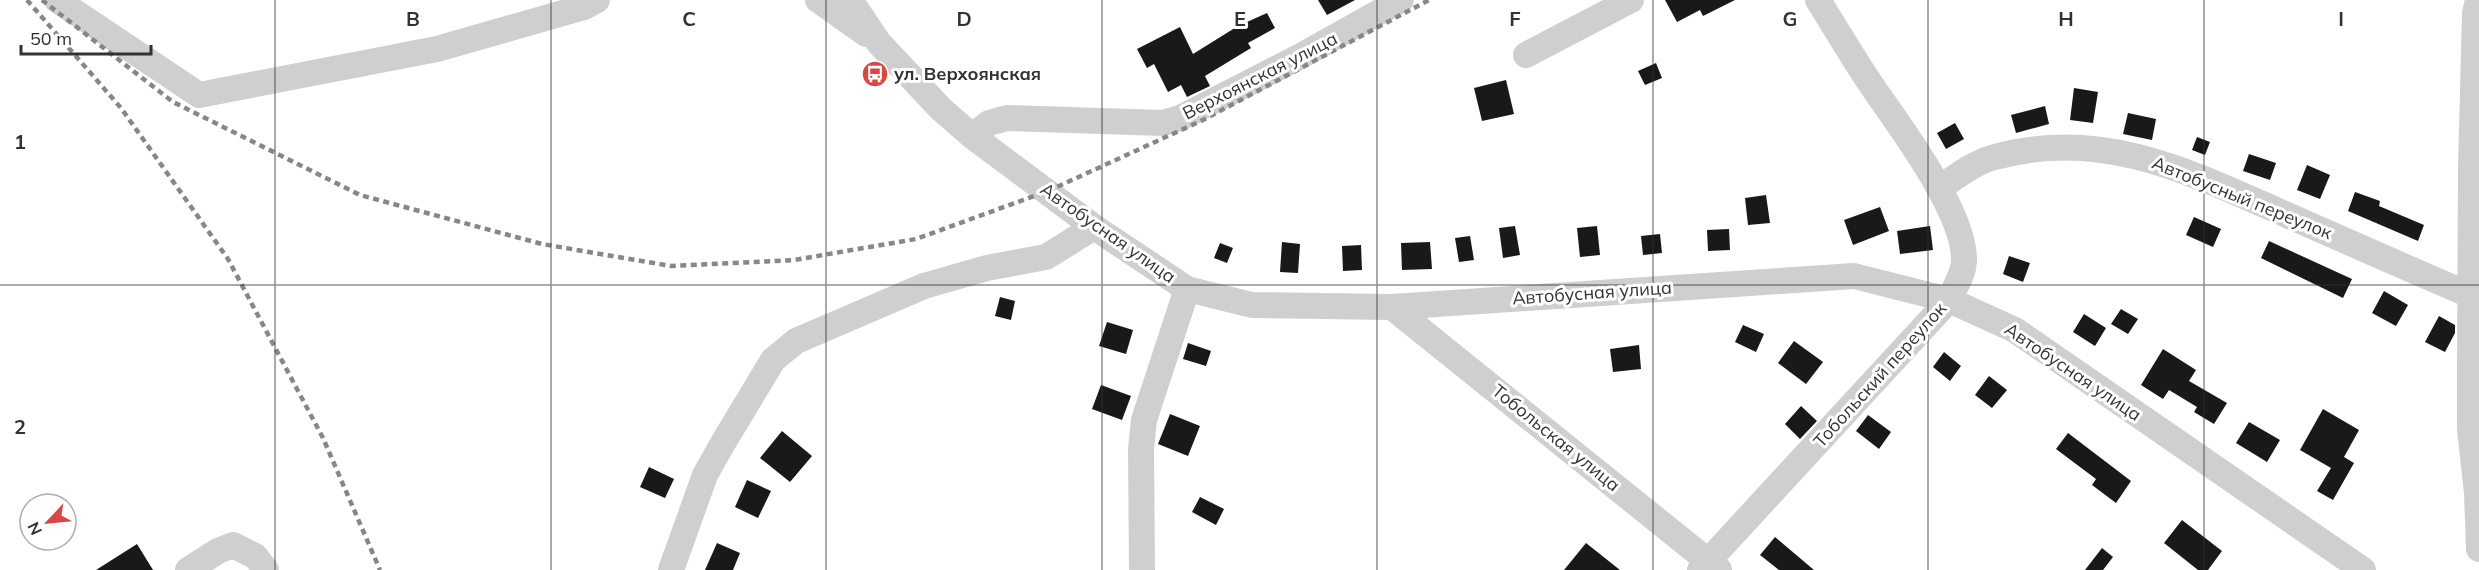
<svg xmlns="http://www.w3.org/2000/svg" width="2479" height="570" font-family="Mulish,sans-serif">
	<rect width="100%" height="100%" fill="#fff"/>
	<path fill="#191919" d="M1318,0H1355L1327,15Z
		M1665,0H1735L1703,16L1700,10L1677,22Z
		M1267,13L1275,28L1248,43L1251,48L1205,76L1210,86L1187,97L1181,85L1168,92L1154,64L1147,68L1137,49L1180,27L1193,54L1238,26Z
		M1656,63L1662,78L1645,85L1638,71Z
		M1506,80L1514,114L1482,121L1474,88Z
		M2074,88L2098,92L2093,123L2070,120Z
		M2045,106L2049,124L2016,133L2011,115Z
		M2128,113L2156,119L2152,140L2123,134Z
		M1955,123L1964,139L1946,149L1937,133Z
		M2197,137L2210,142L2205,155L2192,150Z
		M2249,154L2276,163L2270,180L2243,171Z
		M2307,165L2330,175L2320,199L2297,190Z
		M2355,192L2380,201L2379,206L2424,225L2418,241L2348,211Z
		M1766,195L1770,223L1748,225L1745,198Z
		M1880,207L1889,231L1853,245L1844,220Z
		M2194,217L2221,229L2213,247L2186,235Z
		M1515,226L1520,255L1503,258L1499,228Z
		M1597,226L1600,255L1580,257L1577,228Z
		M1930,226L1933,250L1900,254L1897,231Z
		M1729,229L1730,250L1708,251L1707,230Z
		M1660,234L1662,253L1643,255L1641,236Z
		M1470,236L1474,260L1459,262L1455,238Z
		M2269,241L2352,279L2343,298L2261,258Z
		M1282,242L1300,244L1298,273L1280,272Z
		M1430,242L1432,269L1402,270L1401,243Z
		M1220,243L1233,248L1227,263L1214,258Z
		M1361,245L1362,270L1343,271L1342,246Z
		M2009,256L2030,263L2023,282L2003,274Z
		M2384,291L2408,305L2396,326L2372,313Z
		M1000,297L1015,301L1011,320L995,316Z
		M2121,309L2138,319L2128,334L2111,324Z
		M2084,314L2106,328L2095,346L2073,332Z
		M2439,316L2455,325V333L2445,352L2425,342Z
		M1107,322L1133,330L1126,354L1099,346Z
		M1743,325L1764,334L1756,352L1735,342Z
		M1794,341L1823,362L1806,384L1778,363Z
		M1188,343L1211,351L1206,366L1183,359Z
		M1639,345L1641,369L1613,372L1610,349Z
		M2163,349L2196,370L2189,381L2227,403L2214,424L2194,412L2197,407L2169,390L2163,399L2141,385Z
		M1944,352L1961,366L1950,381L1933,367Z
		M1989,376L2007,390L1992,408L1975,395Z
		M1101,385L1131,396L1122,420L1092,409Z
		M1801,406L1817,421L1800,439L1785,424Z
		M2323,409L2359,430L2344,457L2354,463L2333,500L2317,491L2331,468L2300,450Z
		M1170,414L1200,426L1188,456L1158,444Z
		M1868,415L1891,432L1879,449L1856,431Z
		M2249,422L2280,440L2267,462L2236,443Z
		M782,431L812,456L790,482L760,458Z
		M2068,433L2131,481L2116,503L2092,485L2096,479L2056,449Z
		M649,467L674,479L665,498L640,487Z
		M747,480L771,491L758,518L735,507Z
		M1200,497L1224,509L1216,525L1192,512Z
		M2182,520L2222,551L2208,570H2198L2164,543Z
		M1775,537L1814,570H1779L1760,555Z
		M717,543L740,553L733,570H705Z
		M1586,543L1620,570H1564Z
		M137,544L153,570H96Z
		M2102,548L2113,557L2103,570H2085Z"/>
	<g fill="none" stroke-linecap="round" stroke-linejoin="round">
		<path stroke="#cfcfcf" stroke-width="26" d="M57,0L199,95L437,49L584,7L597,0
			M818,0L866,34
			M850,0L879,43L941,109L972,136L1094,227L1187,289L1252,305L1392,307L1854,276L1949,300L2015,330L2363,570
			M2478,0L2475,13L2471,168L2470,364V429L2477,493L2479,549
			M1526,55L1631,0
			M972,136L989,123L1007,118L1163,123L1180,118L1299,57L1401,0
			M1940,188C1957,176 1975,162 1995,157C2102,127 2192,173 2287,215C2348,242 2409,269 2470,295
			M1392,307L1719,570
			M188,570L218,551L233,545L255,556L266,570
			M671,570L705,475L723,443L773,360L796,341L924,286L987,268L1046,257L1094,227
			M1142,570L1141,449L1144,420L1187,289
			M1700,570L1949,300C1954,288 1963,276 1964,262C1966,213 1900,127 1872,86C1853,58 1836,29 1818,0"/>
		<path stroke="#878787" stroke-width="4.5" stroke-dasharray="6 4.5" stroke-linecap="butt" d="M27,0L121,108L228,259L323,438L380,570
			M42,0L173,102L360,195L542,244L671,266L794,260L916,239L1048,191L1203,120L1429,0"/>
	</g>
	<path fill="none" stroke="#323232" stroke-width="1.5" stroke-opacity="0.55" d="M275,0V570M551,0V570M826,0V570M1102,0V570M1377,0V570M1653,0V570M1928,0V570M2204,0V570M0,285H2479"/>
	<defs>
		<symbol id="bus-disc" viewBox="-11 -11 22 22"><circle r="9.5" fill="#d94944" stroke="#fff"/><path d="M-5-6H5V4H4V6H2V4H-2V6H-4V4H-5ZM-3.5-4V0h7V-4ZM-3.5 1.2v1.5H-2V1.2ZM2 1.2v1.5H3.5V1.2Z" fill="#fff"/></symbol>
	</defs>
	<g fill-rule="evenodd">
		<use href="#bus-disc" x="860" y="59" width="30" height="30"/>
	</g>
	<g text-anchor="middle" stroke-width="6" stroke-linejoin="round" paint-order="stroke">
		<g font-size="18" font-weight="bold" fill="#323232" stroke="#fff" text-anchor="start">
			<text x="894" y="80">ул. Верхоянская</text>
		</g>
		<g font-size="18" fill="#323232" stroke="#fff">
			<text transform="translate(1260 76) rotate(-27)" y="6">Верхоянская улица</text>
			<text transform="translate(2242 198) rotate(22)" y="6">Автобусный переулок</text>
			<text transform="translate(1108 233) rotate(35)" y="6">Автобусная улица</text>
			<text transform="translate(1592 293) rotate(-4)" y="6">Автобусная улица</text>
			<text transform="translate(2073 372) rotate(34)" y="6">Автобусная улица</text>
			<text transform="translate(1880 375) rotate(-48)" y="6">Тобольский переулок</text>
			<text transform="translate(1556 438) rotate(39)" y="6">Тобольская улица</text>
		</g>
	</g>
	<g font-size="20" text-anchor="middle" font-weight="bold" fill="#323232" stroke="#fff" stroke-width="6" stroke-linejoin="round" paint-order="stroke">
		<text x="413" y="26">B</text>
		<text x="689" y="26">C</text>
		<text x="964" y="26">D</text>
		<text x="1240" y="26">E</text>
		<text x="1515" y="26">F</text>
		<text x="1790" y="26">G</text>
		<text x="2066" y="26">H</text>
		<text x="2341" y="26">I</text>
		<text x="20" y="149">1</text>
		<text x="20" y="434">2</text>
	</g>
	<g transform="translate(48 522) rotate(244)"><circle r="28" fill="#ffffff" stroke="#adadad" stroke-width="1.5"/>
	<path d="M0-4.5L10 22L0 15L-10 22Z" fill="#d94944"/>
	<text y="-9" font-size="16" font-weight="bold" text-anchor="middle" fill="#323232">N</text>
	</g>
	<path d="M21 45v9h130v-9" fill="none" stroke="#323232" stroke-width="3"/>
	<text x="30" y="45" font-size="18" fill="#323232" stroke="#ffffff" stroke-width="4.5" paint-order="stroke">50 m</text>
</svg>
